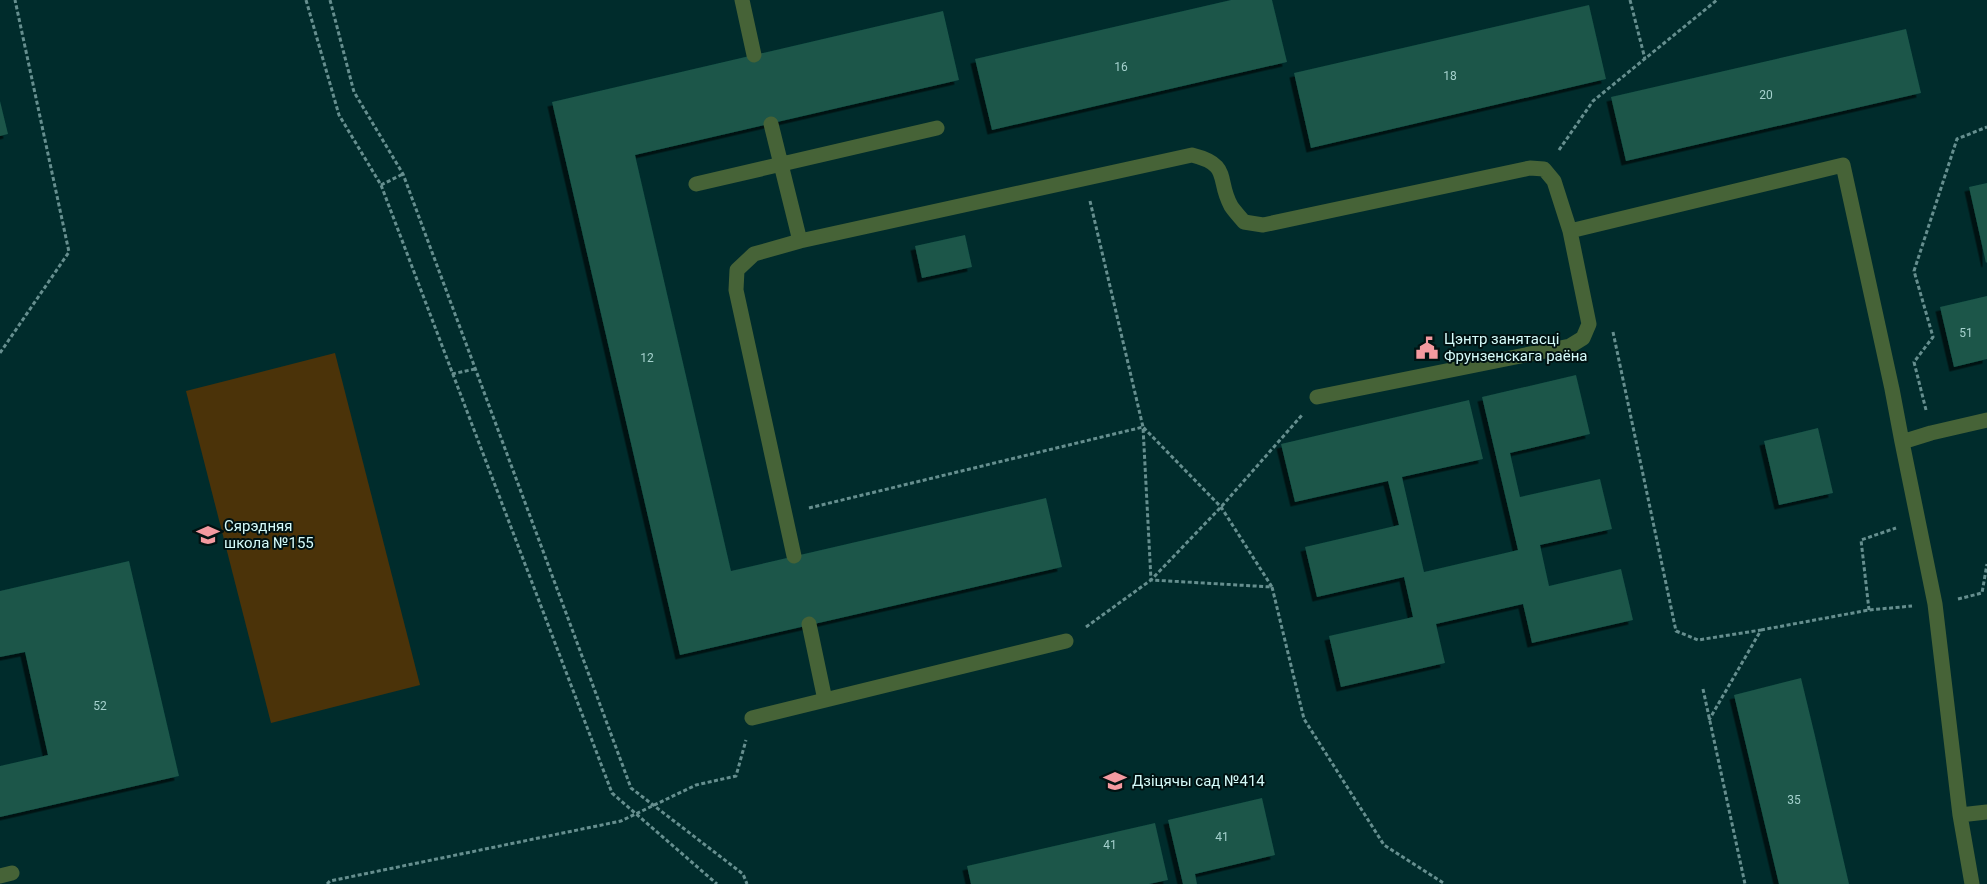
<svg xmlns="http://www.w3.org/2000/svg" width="1987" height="884" font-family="Roboto,sans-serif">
	<defs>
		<filter id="shadow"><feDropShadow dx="-4.5" dy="4.5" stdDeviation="0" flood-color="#0009"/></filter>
	</defs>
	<rect width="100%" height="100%" fill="#002c2c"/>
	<path fill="#4b3309" d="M335,353L420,685L271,723L186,391Z"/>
	<path fill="#1a5649" filter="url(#shadow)" d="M1231,0H1272L1287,62L992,130L975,59Z
		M1589,5L1606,79L1311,148L1294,73Z
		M943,11L959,80L635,155L731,571L1046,498L1062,567L680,655L552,102Z
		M1906,29L1921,93L1626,161L1611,97Z
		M0,101L8,134L0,136Z
		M1987,183V262L1986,263L1969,187Z
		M965,235L972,267L922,278L915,246Z
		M1987,296V359L1954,367L1940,307Z
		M1576,375L1590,434L1510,453L1520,497L1600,479L1612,529L1540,545L1549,586L1621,569L1633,620L1532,643L1523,604L1436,624L1445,663L1341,687L1329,636L1413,617L1404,577L1317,597L1305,547L1399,525L1388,481L1295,502L1281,444L1469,400L1483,459L1402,477L1424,572L1518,550L1482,397Z
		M1818,428L1833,493L1779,505L1764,441Z
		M129,561L179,776L0,817V766L48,755L25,652L0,657V591Z
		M1801,678L1815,736L1849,884H1779L1734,695Z
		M1262,798L1275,855L1195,874L1197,884H1183L1168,820Z
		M1155,823L1168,880L1149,884H971L967,866Z"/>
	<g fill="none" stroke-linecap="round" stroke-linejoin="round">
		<path stroke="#668f8f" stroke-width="3" stroke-dasharray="4 2.5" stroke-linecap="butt" d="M306,0L339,115L381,185L612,793L717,884
			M330,0L354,92L403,174L631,788L743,874L747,884
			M1630,0L1645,59
			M1559,150L1593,101L1717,0
			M381,185L403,174
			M1090,201L1143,427L1151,580L1221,507L1302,415
			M1613,332L1676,631L1698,640L1761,630L1709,720
			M0,353L69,252L15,0
			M452,374L475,369
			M1926,410L1914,362L1933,337L1914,271L1957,139L1987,127
			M809,508L1143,427L1221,507L1272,587
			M1958,599L1982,593L1987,564
			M1869,610L1861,540L1896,528
			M1086,627L1151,580L1272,587L1304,719L1384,845L1445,884
			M1761,630L1869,610L1912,606
			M1703,689L1745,884
			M327,884L330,881L621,821L696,785L736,776L746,740"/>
		<path stroke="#466337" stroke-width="15" d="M742,0L754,55
			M771,124L800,241
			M696,184L937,128
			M1570,231L1843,165L1892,389L1902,442L1931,433L1987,420
			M1902,442L1935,604L1960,815
			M794,556L736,290L737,270L754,254L800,241L1192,155C1232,165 1216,179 1231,206C1235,212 1240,217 1244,222L1263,225L1530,168L1544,169L1554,181L1570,231L1589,324L1583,338L1570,346L1317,397
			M809,624L825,700
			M752,718L1066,641
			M0,876L12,873
			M1972,884L1960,815L1987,812"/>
	</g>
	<defs>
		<symbol id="civic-bare" viewBox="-9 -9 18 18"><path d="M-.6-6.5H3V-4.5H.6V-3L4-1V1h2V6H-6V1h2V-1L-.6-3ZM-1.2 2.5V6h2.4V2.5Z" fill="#f49aa0" stroke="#001212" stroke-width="2.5" paint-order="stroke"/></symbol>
		<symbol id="school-bare" viewBox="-9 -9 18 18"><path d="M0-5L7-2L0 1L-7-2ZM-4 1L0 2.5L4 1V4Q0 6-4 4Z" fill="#f49aa0" stroke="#001212" stroke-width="2.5" paint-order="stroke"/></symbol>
	</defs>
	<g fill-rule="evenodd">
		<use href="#civic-bare" x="1411" y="332" width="32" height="32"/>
		<use href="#school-bare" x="192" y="519" width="32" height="32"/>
		<use href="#school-bare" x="1099" y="765" width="32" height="32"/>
	</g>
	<g text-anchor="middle" stroke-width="4" stroke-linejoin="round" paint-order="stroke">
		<g font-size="12" fill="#a6d2ce">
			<text x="1121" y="71">16</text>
			<text x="1450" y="80">18</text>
			<text x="1766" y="99">20</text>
			<text x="1966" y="337">51</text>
			<text x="647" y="362">12</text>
			<text x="100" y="710">52</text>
			<text x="1794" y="804">35</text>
			<text x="1222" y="841">41</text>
			<text x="1110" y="849">41</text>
		</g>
		<g font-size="15" fill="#d5fbfa" stroke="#001212" text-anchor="start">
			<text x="1444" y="344">Цэнтр занятасці<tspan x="1444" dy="17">Фрунзенскага раёна</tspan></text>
			<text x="224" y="531">Сярэдняя<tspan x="224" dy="17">школа №155</tspan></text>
			<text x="1132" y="786">Дзіцячы сад №414</text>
		</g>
	</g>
</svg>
